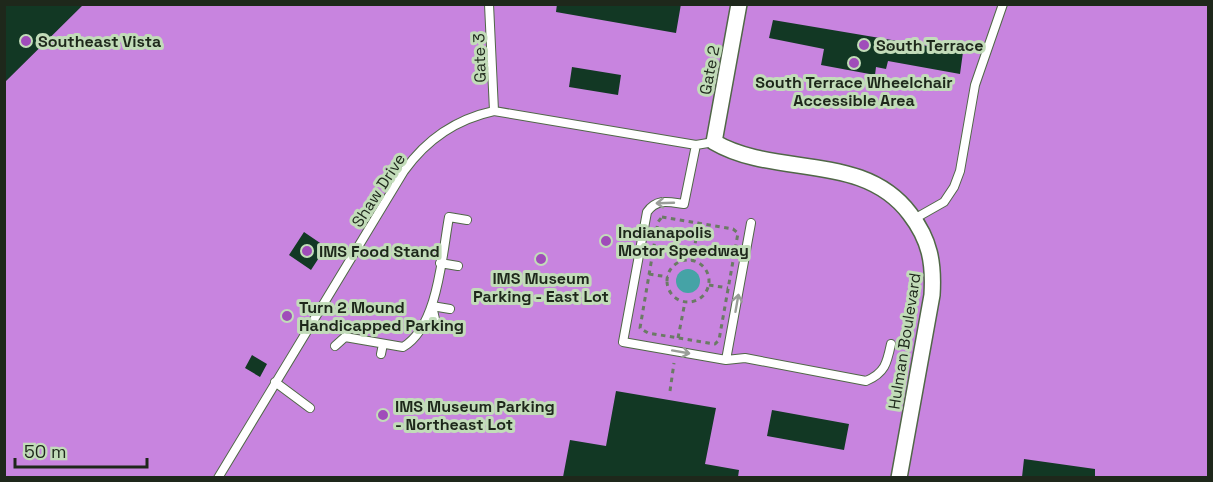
<svg xmlns="http://www.w3.org/2000/svg" width="1213" height="482" font-family="'Space Grotesk',sans-serif">
	<rect width="100%" height="100%" fill="#c2dcb9"/>
	<path fill="#c884df" d="M4,5H1208V477H5Z"/>
	<path fill="#45a3a6" d="M676 281a12 12 0 1 1 24 0a12 12 0 1 1-24 0Z"/>
	<path fill="#123824" d="M4,4H84L4,83Z
		M557,4H681L676,33L556,12Z
		M773,20L963,52L960,74L888,61L886,69L876,67L875,75L821,65L824,49L769,38Z
		M572,67L621,75L618,95L569,87Z
		M304,232L326,247L311,270L289,255Z
		M252,355L267,364L260,377L245,368Z
		M616,391L716,408L705,464L739,470L738,477H563L570,440L606,446Z
		M772,410L849,424L844,450L767,436Z
		M1024,459L1095,469V477H1022Z"/>
	<g fill="none" stroke-linecap="round" stroke-linejoin="round">
		<defs>
			<path id="lane" d="M489,4L494,111
				M696,145L684,204C669,202 657,198 647,212L623,342L726,360L745,358L866,381C885,373 887,363 891,344
				M914,219L944,202L954,187L960,171L975,85L1003,4
				M440,263L458,266
				M437,328L432,306L450,309
				M335,346L345,337L403,347C438,327 442,255 449,217L467,220
				M381,354L383,344
				M726,360L751,223
				M275,382L310,408
				M218,478L404,171C426,140 457,119 494,111L696,145L714,142"/>
			<path id="street" d="M739,4L714,142C775,178 863,151 910,214C930,240 934,263 932,295L899,478"/>
		</defs>
		<use href="#lane" stroke="#506747" stroke-width="10"/>
		<use href="#street" stroke="#506747" stroke-width="18"/>
		<path stroke="#6a7b64" stroke-width="3" stroke-dasharray="4.5 4.5" stroke-linecap="butt" d="M662,217L733,229L738,233L719,340L715,344L648,333L640,328L658,222Z
			M667 281a21 21 0 1 1 42 0a21 21 0 1 1-42 0Z
			M692,261L699,222
			M649,274L668,277
			M709,285L728,288
			M678,338L685,302
			M670,391L674,363"/>
		<use href="#lane" stroke="#fff" stroke-width="8"/>
		<use href="#street" stroke="#fff" stroke-width="15"/>
	</g>
	<defs><path id="oneway-shaft" d="M-6 0H5M1.5-3L5.5 0L1.5 3" fill="none" stroke-width="1.6" stroke-linecap="round" stroke-linejoin="round" transform="scale(1.5)"/></defs>
	<g stroke="#9a9e98">
		<use href="#oneway-shaft" transform="translate(665 203) rotate(178)"/>
		<use href="#oneway-shaft" transform="translate(737 303) rotate(-80)"/>
		<use href="#oneway-shaft" transform="translate(681 352) rotate(10)"/>
	</g>
	<g fill="#a04cba" stroke="#c2dcb9" stroke-width="2">
		<circle cx="26" cy="41" r="6"/>
		<circle cx="864" cy="45" r="6"/>
		<circle cx="854" cy="63" r="6"/>
		<circle cx="606" cy="241" r="6"/>
		<circle cx="307" cy="251" r="6"/>
		<circle cx="541" cy="259" r="6"/>
		<circle cx="287" cy="316" r="6"/>
		<circle cx="383" cy="415" r="6"/>
	</g>
	<g text-anchor="middle" stroke-width="6" stroke-linejoin="round" paint-order="stroke">
		<g font-size="16" font-weight="bold" fill="#1e281b" stroke="#c2dcb9" text-anchor="start">
			<text x="38" y="47">Southeast Vista</text>
			<text x="876" y="51">South Terrace</text>
			<text x="854" y="88" text-anchor="middle">South Terrace Wheelchair<tspan x="854" dy="18">Accessible Area</tspan></text>
			<text x="618" y="238">Indianapolis<tspan x="618" dy="18">Motor Speedway</tspan></text>
			<text x="319" y="257">IMS Food Stand</text>
			<text x="541" y="284" text-anchor="middle">IMS Museum<tspan x="541" dy="18">Parking - East Lot</tspan></text>
			<text x="299" y="313">Turn 2 Mound<tspan x="299" dy="18">Handicapped Parking</tspan></text>
			<text x="395" y="412">IMS Museum Parking<tspan x="395" dy="18">- Northeast Lot</tspan></text>
		</g>
		<g font-size="16" fill="#1e281b" stroke="#c2dcb9">
			<text transform="translate(479 58) rotate(-92)" y="6">Gate 3</text>
			<text transform="translate(709 70) rotate(-79)" y="6">Gate 2</text>
			<text transform="translate(378 190) rotate(-57)" y="6">Shaw Drive</text>
			<text transform="translate(904 341) rotate(-81)" y="6">Hulman Boulevard</text>
		</g>
	</g>
	<rect width="1213" height="482" fill="none" stroke="#1e281b" stroke-width="12"/>
	<path d="M15 458v9h132v-9" fill="none" stroke="#1e281b" stroke-width="3"/>
	<text x="24" y="458" font-size="18" fill="#1e281b" stroke="#c2dcb9" stroke-width="4.5" paint-order="stroke">50 m</text>
</svg>
